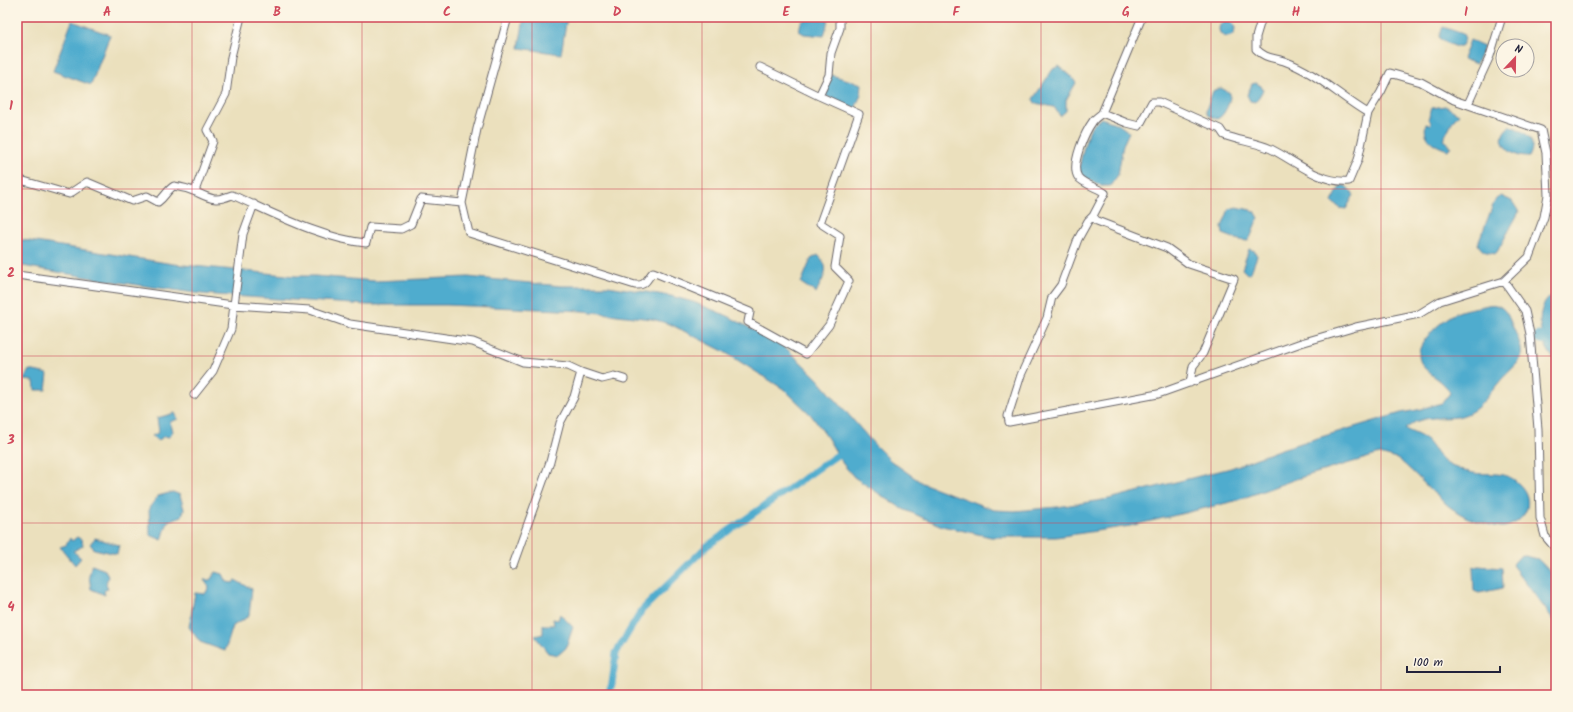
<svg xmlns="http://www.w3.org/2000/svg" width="1573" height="712" font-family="Kalam,sans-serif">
	<rect width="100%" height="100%" fill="#fcf5e5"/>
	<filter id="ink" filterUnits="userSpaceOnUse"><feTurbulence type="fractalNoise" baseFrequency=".025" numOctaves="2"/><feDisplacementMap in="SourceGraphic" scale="8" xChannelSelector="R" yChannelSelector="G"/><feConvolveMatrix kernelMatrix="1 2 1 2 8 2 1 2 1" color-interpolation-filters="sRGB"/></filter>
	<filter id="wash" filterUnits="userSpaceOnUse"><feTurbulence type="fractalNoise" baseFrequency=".012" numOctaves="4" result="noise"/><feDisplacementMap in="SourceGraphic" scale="16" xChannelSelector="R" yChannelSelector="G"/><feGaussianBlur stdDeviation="0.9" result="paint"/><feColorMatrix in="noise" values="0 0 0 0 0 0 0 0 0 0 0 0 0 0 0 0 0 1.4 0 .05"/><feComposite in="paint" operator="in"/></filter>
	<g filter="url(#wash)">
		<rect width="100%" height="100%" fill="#ebe0bd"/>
		<path fill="#50acce" stroke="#396784" d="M524,17H567L561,54L519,48Z
			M812,17H829L824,36L804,34L799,31L801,22Z
			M1219 29a8 8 0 1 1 16 0a8 8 0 1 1-16 0Z
			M72,21L110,35L91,85L53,71Z
			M1443,27L1463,34L1465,39L1461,47H1457L1440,40L1439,36Z
			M1470,40L1484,46L1476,64L1463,59Z
			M1059,66L1071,76L1076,83L1066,100V111L1060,116L1054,107L1035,103L1033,99L1053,69Z
			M831,75L862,84L861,94L855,109L823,95Z
			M1256,83L1261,86L1263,90L1256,102L1250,101L1247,95L1252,84Z
			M1221,88L1230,93C1231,100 1225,116 1217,119L1208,115L1206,110L1213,91Z
			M1445,106L1459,114L1452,122L1443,140L1451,146L1448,150C1435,146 1422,139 1426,124L1430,125L1431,122L1428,119L1432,108Z
			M1101,118L1118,124L1129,132L1123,145L1118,175L1110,186H1102L1079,175C1079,164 1085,140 1090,129C1092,125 1097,121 1101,118Z
			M1510,126C1526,131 1538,140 1529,157C1511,158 1491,140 1510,126Z
			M1341,185L1346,186L1354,195L1346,209L1340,208L1332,202Z
			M1501,196L1512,201L1519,212L1497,252L1495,254C1487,253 1481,251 1478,244L1493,205L1496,199Z
			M1237,207L1255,211L1259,218C1253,225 1254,233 1248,241L1239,240L1223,234L1222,227L1229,209Z
			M17,239L173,264L296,276H315L375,281L468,277L561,286H608L671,296L693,302L728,316L786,348L817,378L873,443L891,461L922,483L994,510L1015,511L1057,507L1109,499L1231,468L1281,449L1401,413L1417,410L1442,403L1450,393C1444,378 1419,373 1419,354C1419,340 1443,320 1454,314C1463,309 1474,308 1484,306C1487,305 1492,304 1496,305C1506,308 1508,316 1512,325C1531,365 1519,357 1496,386C1490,393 1486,400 1478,407C1456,425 1440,413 1418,421C1413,422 1409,427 1405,429C1411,432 1417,434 1422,437C1431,443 1437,457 1446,463C1451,467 1460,469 1466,471C1483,478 1504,467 1520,485C1536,502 1525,523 1504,527C1498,528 1472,520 1466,517C1440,504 1425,482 1404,464L1397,459L1380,454L1296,479L1235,501L1130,526L1056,537H991L942,526L903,509L887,499L854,477L843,464L827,437L811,415L785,390L723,351L670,324L652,319L583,311L447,305H367L202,294L103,280L17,265Z
			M1249,249L1255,251L1257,256L1251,272L1247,274L1242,269Z
			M818,255C832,269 823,277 816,293L801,283L811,259Z
			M1556,293V361C1539,344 1531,305 1556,293Z
			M29,370L48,374L46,390H35L34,381L24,380Z
			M175,413L178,419L170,422L173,431L169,437L164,436L158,441L152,436L159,432L157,418Z
			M173,492L180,495L184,509L182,516L168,521L162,540L150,535L149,508L158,496Z
			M77,537L82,540L83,546L73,551L81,558L75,565L60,547L66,545L70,538L72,541Z
			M95,538L119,545L117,554L94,549L90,544Z
			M1521,555L1538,559L1556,578V623L1512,565Z
			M92,565L105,570L108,576L106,584L108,588L104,591L105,595L91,589L89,576Z
			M1478,566L1502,568L1503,588L1479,593L1474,591L1473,568Z
			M216,572L223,574L227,582L233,583L235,580L252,589L249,616L233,626L225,651L200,642L189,627L195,593L205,594L209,587L204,580H210Z
			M560,614L573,627L566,648L558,655L548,653L535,636L543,634V625H554L553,619L558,620Z"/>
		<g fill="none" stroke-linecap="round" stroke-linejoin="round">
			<path stroke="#50acce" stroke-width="7" d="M608,695L612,684L616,653L642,610L707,546L843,451"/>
			<path stroke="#50acce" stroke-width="11" d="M1538,337L1556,342"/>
		</g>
	</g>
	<g filter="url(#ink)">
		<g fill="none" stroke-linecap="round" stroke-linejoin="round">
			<defs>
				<path id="minor" d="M1142,17L1102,113C1099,116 1095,118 1093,121C1085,132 1070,165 1078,177C1083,184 1098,188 1105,193L1093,216L1097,221L1167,248L1189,264L1234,279L1203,353L1193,366L1190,383
					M1262,17L1256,37V49C1266,59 1272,57 1284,61C1317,73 1339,96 1368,113L1381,92L1390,73L1421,82L1454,100L1541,130L1546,153L1548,195L1544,217L1529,257L1504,281
					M760,67L819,96
					M1468,104L1490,56L1502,17
					M1102,113L1127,123L1139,126L1152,102H1159L1220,129L1224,135C1239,141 1255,142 1271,149C1295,161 1321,184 1349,181L1358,160L1368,113
					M17,179L69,194L87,182L132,201L147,196L158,202C165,197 167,190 174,186C181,187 189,189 196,192C211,199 215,202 232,195C273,213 322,239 366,243L370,227L401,229L411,224L421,199L462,203L469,233L635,285C646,286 646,280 653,272L750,312L748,322L806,354L829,325L849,281L835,267L840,236L820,223L859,114L819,96L829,75L831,53L840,28V17
					M195,191L213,141L207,130L226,94L231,57L241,17
					M462,203L477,129L508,17
					M1093,216L1088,221L1078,239L1061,285L1052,297L1047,318L1021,375L1008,416L1009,422L1158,394L1301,343L1356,327L1419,314L1440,301L1504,281L1525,311L1530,334L1538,429L1540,518L1545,536L1556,549
					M17,275L233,305L310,310L350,324L473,342L523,362L568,366L581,372L574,397L560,423L550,462L513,565
					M581,372L602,379L614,376L624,379
					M194,395L213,371L231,329L243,234L254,204"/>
			</defs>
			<use href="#minor" stroke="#686468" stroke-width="9"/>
			<use href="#minor" stroke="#fff" stroke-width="7"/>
		</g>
	</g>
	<path fill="none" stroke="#d1495b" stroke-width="1" stroke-opacity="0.55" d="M192,17V695M362,17V695M532,17V695M702,17V695M871,17V695M1041,17V695M1211,17V695M1381,17V695M17,189H1556M17,356H1556M17,523H1556"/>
	<rect width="1573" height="712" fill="none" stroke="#fcf5e5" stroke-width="44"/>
	<g transform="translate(1515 58) rotate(22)"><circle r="19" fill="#fcf5e5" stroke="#a5a1a1"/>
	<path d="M0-3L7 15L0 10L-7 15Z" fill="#d1495b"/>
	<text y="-6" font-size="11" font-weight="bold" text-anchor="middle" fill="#22223b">N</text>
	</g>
	<path d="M1407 666v6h93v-6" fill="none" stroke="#22223b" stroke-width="2"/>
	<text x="1413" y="666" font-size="12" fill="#22223b" stroke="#fcf5e5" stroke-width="3" paint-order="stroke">100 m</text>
	<rect x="22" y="22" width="1529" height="668" fill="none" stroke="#d1495b" stroke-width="1.5"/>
	<g font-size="13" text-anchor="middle" font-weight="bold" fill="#d1495b">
		<text x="107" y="16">A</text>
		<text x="277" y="16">B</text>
		<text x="447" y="16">C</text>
		<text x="617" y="16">D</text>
		<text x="786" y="16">E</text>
		<text x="956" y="16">F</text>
		<text x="1126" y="16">G</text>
		<text x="1296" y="16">H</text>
		<text x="1466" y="16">I</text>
		<text x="11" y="110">1</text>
		<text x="11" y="277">2</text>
		<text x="11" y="444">3</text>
		<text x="11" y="611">4</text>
	</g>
</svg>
